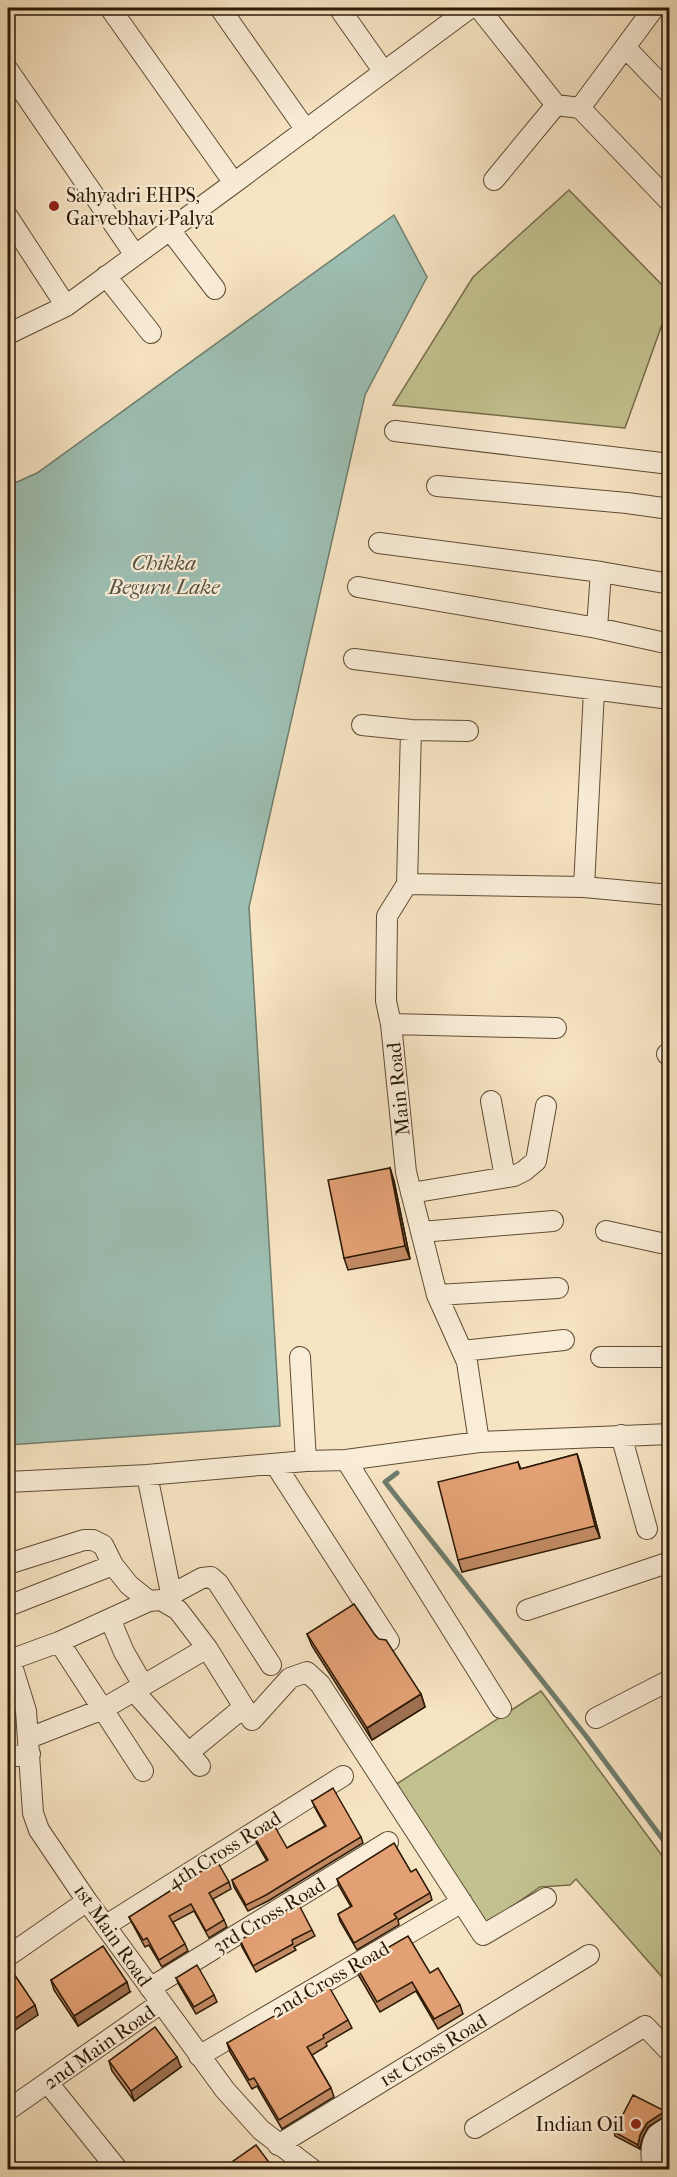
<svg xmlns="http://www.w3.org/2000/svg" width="677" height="2177" font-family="'IM FELL French Canon',serif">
	<rect width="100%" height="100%" fill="#f7e4c3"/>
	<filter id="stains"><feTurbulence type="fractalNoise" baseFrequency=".00333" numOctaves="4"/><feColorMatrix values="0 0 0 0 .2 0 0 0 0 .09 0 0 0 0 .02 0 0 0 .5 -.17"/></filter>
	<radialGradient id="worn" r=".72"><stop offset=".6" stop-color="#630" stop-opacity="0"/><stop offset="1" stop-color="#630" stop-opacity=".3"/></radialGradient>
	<path fill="#c2c290" stroke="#766e4a" stroke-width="1.5" d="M569,190L669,292V305L625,428L393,405L473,277Z
		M541,1691L669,1865V1985L576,1879L570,1885L540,1887L487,1924L395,1785Z"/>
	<path fill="#9dbfb3" stroke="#6f7d6d" stroke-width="1.5" d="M394,215L427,277L365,395L249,907L280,1426L8,1445V486L37,473Z"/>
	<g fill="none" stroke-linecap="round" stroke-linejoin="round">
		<path stroke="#6f7d6d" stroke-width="5" d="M397,1473L385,1482L586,1736L670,1849"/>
		<defs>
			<path id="minor" d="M110,8L234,183
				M220,8L306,130
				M339,8L384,72
				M479,8L556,105L580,108L654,8
				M625,47L670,94
				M8,70L135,255
				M580,108L670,202
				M494,180L556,105
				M8,217L66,306
				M170,230L215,289
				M106,276L151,333
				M8,334L66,306L234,183L470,8
				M395,431L670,464
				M437,486L627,503L670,509
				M379,543L601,572L670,584
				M358,587L597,628L670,644
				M597,628L601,572
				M354,659L670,699
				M362,725L411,730L468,731
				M411,730L407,884L387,916L386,1001L391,1024L406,1172L437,1295L467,1362L479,1442
				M407,884L584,887L594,691
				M584,887L670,895
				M391,1024L556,1028
				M667,1054L670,1055
				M491,1101L505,1177
				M411,1193L514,1176L524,1171L536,1161L546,1106
				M606,1231L670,1245
				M421,1232L553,1221
				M437,1295L558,1288
				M462,1351L564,1340
				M300,1357L306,1461
				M601,1357H670
				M621,1435L647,1529
				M346,1460L501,1708
				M275,1464L389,1641
				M147,1475L170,1588L176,1592L202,1578L211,1577L218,1583L271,1665
				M8,1482L147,1475L306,1461L346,1460L479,1442L670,1434
				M8,1564L84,1540H93L103,1545L113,1565L129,1585L149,1601L161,1600L178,1610L207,1648L252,1720L290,1678L307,1672L320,1684L483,1935L546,1898
				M8,1606L113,1565
				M527,1610L670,1562
				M110,1619L124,1652L143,1685
				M59,1642L143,1771
				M8,1653L26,1711L33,1813L39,1830L87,1901L225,2090L261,2130L313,2170
				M10,1660L59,1642L149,1601
				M134,1691L200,1766
				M596,1718L670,1680
				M29,1738L103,1709L207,1648
				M188,1753L244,1707
				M8,1757L30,1754
				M105,1926L343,1776
				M8,1956L87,1901
				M150,1988L388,1842
				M199,2056L462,1902
				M48,2083L118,2170
				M8,2110L161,2003
				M475,2128L645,2026L670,2052
				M278,2145L589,1955
				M657,2170C649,2162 650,2144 657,2135C659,2131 665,2129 670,2126"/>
		</defs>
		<use href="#minor" stroke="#5e4c34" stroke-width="22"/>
		<use href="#minor" stroke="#faedd8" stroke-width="20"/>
	</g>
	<path fill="#c28a64" stroke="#2b1905" stroke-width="1.5" d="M390,1168L394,1181L410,1259L348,1270L344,1258Z
		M577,1454L581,1466L600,1538L462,1572L458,1560L518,1462L521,1469Z
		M307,1634L375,1635L421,1694L425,1707L372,1740L312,1646Z
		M312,1801L361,1837L363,1843L268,1901L248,1911L234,1887L232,1880L267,1861L257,1844L255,1838L287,1848L325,1826L315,1808Z
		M411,1872L430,1893L432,1900L398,1920L399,1925L357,1950L340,1921L338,1914L351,1907L339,1886L337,1879Z
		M229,1882L231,1889L213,1899L224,1920L227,1927L209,1938L194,1911L173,1922L185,1944L188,1951L162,1967L149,1945L145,1947L132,1923L129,1917Z
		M312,1930L315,1936L294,1947L296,1950L256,1972L242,1947L240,1940Z
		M356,1966L430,1973L460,2005L463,2014L438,2029L416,1991L380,2012L359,1976Z
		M176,1978L214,1995L217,2002L196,2014L179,1985Z
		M51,1980L130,1992L78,2026L54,1990Z
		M348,2020L352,2028L326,2043L327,2046L312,2055L331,2088L334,2097L282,2129L257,2086L252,2089L230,2052L227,2043Z
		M109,2061L181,2067L134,2101L112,2071Z
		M665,2111L667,2115L648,2127L642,2139L640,2149L615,2136L614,2132Z"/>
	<path fill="#9e7051" stroke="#2b1905" stroke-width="1.5" d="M390,1168L394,1181L410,1259L405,1246Z
		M577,1454L581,1466L600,1538L595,1526Z
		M421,1694L425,1707L372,1740L367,1728Z
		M127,1982L130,1992L78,2026L74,2016Z
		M35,2005L38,2015L11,2033L8,2023Z
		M177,2057L181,2067L134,2101L131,2091Z
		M665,2111L667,2115L648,2127L642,2139L640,2149L638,2145L640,2135L647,2123Z"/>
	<path fill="#e2a074" stroke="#2b1905" stroke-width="1.5" d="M390,1168L405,1246L344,1258L328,1180Z
		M577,1454L595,1526L458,1560L438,1482L518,1462L520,1469Z
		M354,1604L375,1635L379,1639L386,1640L421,1694L367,1728L307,1634Z
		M333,1788L361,1837L266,1895L246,1905L232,1880L268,1860L255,1838L274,1825L287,1848L326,1826L312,1801Z
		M394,1843L411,1872L416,1869L430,1893L394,1914L397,1918L354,1943L338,1914L352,1906L337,1879Z
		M217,1861L229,1882L209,1893L224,1920L206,1931L191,1904L169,1916L185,1944L159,1960L147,1938L143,1940L129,1917Z
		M298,1903L312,1930L292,1940L293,1944L253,1966L240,1940L280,1917L279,1915Z
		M408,1936L430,1973L438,1968L460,2005L434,2019L412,1982L377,2002L356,1966Z
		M103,1946L127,1982L74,2016L51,1980Z
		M8,1965L35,2005L8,2023Z
		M197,1965L214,1995L194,2007L176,1978Z
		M328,1985L348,2020L323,2035L324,2038L307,2047L331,2088L279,2120L254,2078L249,2080L227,2043Z
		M155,2027L177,2057L131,2091L109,2061Z
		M633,2095L665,2111L647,2123L640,2135L638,2145L614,2132Z
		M256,2145L274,2169H222Z"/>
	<g fill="#8f2418" stroke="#faedd8" stroke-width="2">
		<circle cx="54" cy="206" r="6"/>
		<circle cx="636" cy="2124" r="6"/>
	</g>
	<g text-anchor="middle" stroke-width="4.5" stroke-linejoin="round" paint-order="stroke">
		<g font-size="20" fill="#2b1905" stroke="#faedd8" text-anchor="start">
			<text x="66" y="202">Sahyadri EHPS,<tspan x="66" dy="23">Garvebhavi Palya</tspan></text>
			<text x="624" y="2131" text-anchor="end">Indian Oil</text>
		</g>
		<g font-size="20" fill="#2b1905" stroke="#faedd8">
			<text transform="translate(398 1089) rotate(-96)" y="7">Main Road</text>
			<text transform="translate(224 1850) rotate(-32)" y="7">4th Cross Road</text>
			<text transform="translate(269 1915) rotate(-31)" y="7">3rd Cross Road</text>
			<text transform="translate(113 1935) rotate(55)" y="7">1st Main Road</text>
			<text transform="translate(330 1979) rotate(-30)" y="7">2nd Cross Road</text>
			<text transform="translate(99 2047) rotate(-35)" y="7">2nd Main Road</text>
			<text transform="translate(433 2050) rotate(-31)" y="7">1st Cross Road</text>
		</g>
		<g font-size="21" font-style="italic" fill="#535342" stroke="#faedd8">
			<text x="164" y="570">Chikka<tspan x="164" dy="24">Beguru Lake</tspan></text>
		</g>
	</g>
	<rect width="677" height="2177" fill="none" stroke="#f7e4c3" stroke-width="30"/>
	<rect x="9" y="9" width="659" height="2159" fill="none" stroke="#2b1905" stroke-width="3"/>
	<rect x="15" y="15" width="647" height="2147" fill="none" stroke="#2b1905" stroke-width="1.5"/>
	<rect width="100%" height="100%" filter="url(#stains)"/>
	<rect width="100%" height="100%" fill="url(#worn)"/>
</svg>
